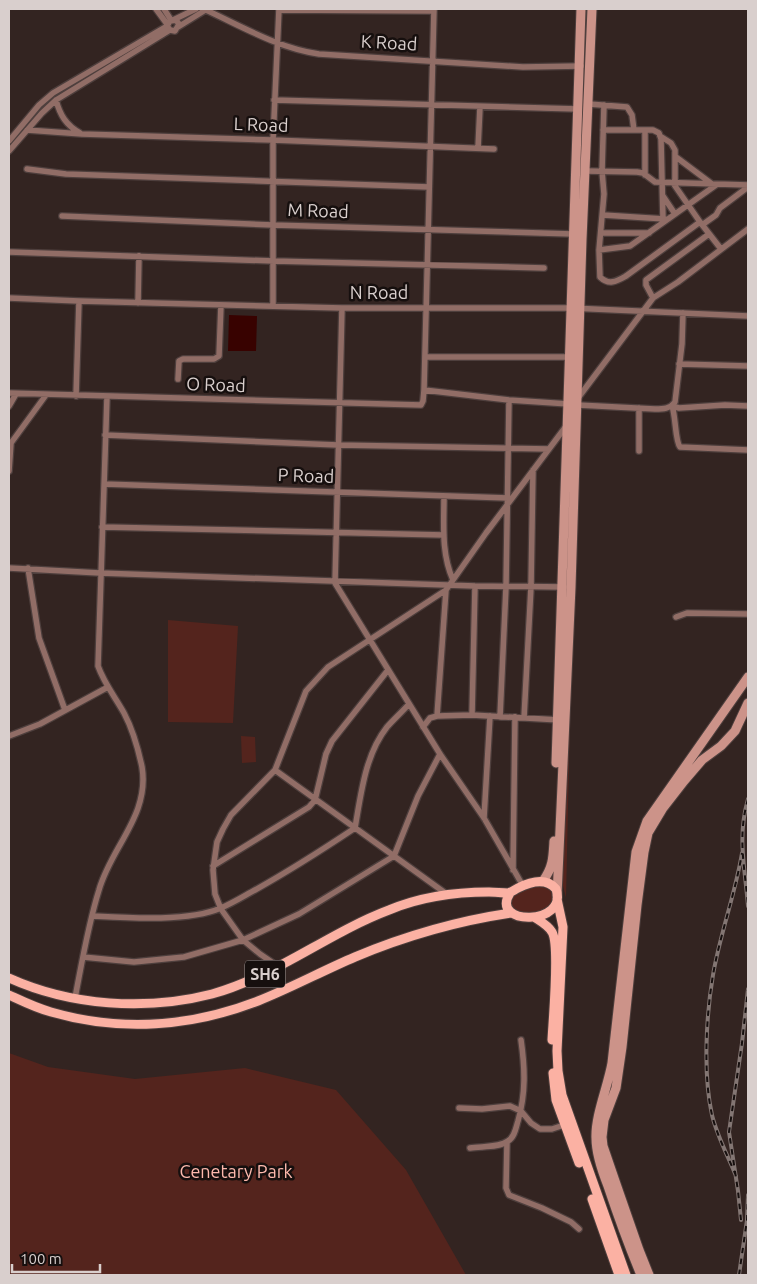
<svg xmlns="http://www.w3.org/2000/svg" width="757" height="1284" font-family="Ubuntu,sans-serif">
	<rect width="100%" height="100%" fill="#332421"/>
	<path fill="#54241d" d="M579,316L566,898L563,886L554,882L551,886L554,902C553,904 551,907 549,909C540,915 518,914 509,908L514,891L546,883L558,870Z
		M168,620L238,626L233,723L168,722Z
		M241,736L255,737L256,762L242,763Z
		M9,1053L48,1067L135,1079L245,1068L336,1090L406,1170L466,1275H9Z"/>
	<path fill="#380200" d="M229,315L257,316L256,351H228Z"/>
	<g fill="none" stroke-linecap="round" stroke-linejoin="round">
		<defs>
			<path id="street" d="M156,9L167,24
				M164,9L171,20
				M206,10C243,27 278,48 319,54L523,67L581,66
				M279,10L434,11
				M173,20L196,9
				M178,27L207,9
				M56,100C60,115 66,125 80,133
				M274,100L578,109
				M589,104L627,107L632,115L634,130
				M604,105L602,171L604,194L599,250L600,277C609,286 617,281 626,276L700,222
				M27,130L82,134L273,140L494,149
				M603,130H653L659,133L661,139L663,219
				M645,130V175
				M660,136L671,143L675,150V183
				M9,141L39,105L53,93L167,26L170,21L176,20L179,24L175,31L170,30L167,26
				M478,148L480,107
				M9,151L42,113L56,100L170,30
				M676,157L712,184
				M27,169L66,174L429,187
				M586,171L637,172L643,173L655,182L748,185
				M673,183L700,222L721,249
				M663,196L675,214
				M603,215L665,219
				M62,216L273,225L573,234
				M702,225L716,215L720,208L748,187
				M601,233H649
				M599,250L630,246L716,185
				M9,252L274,261L544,268
				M9,298L79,301L342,308H571L748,316
				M653,298L646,285V280L709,234
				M138,303L139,256
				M273,306V140L279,9
				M342,308L335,583L440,754L484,818L523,886
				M425,357H573
				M679,364L748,366
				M178,379L179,361L183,359H214L219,356L221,305
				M424,390L509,400L569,404
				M9,393L421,405L423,401L424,390L434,9
				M76,396L79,301
				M578,398L653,298L678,282L748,229
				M578,405L655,409C663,409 670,409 675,402L682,344L683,313
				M9,406L16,394
				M672,406C676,417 675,441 680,447L748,450
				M672,406L679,408L725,405L748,406
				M639,408V451
				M105,435L338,445L549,449
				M9,471L11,443L46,395
				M104,484L508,498
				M444,496C444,524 441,553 453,580
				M102,527L444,535
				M9,568L100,573L475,586L564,587
				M28,568L39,638L65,710
				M676,617L687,613L748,614
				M472,715L475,586
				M437,716L472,715L560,720
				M500,717L506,587L509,400
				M524,718L531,587L533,470
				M423,727L430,718L437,716L446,590
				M9,736L40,724L108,687
				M275,770L448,895
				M484,818L490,716
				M213,866L309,807L315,800L326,754L332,741L388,670
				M513,870L515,717
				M93,916C129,918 188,922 221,908C233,903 244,896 255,890C289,871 322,850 355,828C361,794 365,755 387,727C394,719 402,712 409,704
				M83,957L134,962L184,957L243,940L299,914L394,856L418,796L440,754
				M279,967L260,954L243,940L221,909L215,894L213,870L217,842L223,829L231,815L275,770L306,691L328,667L446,590L486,533L567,425
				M75,998C82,962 88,925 99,890C111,847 150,815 142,767C138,748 133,730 124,713C115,697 104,683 98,666L107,397
				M459,1108L482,1109L510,1106L521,1111L531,1123L540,1129H552L564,1125
				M507,1142L506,1188L509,1195L542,1208L571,1222L579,1229
				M470,1148C481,1146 499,1148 508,1141C515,1137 516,1127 518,1121C526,1093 525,1068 521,1040"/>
			<path id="secondary" d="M556,763L581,9
				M543,881C553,867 553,858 554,841
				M557,896L571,587L582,239L592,9
				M641,1275C629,1246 618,1216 608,1186C602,1171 596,1154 596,1138C595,1116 608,1086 612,1063L636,852L647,821L748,677
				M649,1275L639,1250L615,1181L603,1146L602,1137L604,1120L616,1088L622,1047L637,905L644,852L648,833L663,808L684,781L702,760L721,746L735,731L748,703"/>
			<path id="primary" d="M557,899L563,927L557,1051L558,1071L562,1095L626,1275
				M534,917C540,921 548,925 552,932C560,945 553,1020 552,1040
				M9,978C71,1006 146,1011 212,994C276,976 328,933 389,910C420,897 456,892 489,892C495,892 502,893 508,893C512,892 514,890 518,888C530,882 546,877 556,889C569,926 489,926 510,893
				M9,995C22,1001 36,1008 51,1012C120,1032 191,1027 258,1001C291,988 322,971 355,957C405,936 457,921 511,913
				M553,1073L556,1100L579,1163
				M592,1199L619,1275"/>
		</defs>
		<use href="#street" stroke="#4e3f3d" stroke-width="8"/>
		<use href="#secondary" stroke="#4e3f3d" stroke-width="11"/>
		<use href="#primary" stroke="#4e3f3d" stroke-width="11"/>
		<use href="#street" stroke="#916d66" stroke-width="5.5"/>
		<use href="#secondary" stroke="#cc9389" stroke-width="9"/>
		<use href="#primary" stroke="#fbb1a3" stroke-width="9"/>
		<defs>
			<path id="rail" d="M748,799C737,837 745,868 748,906
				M736,1176C728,1156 717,1136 712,1115C703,1075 706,1016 713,975C720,934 735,895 742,853
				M741,1220L738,1191L729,1132L742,1043L748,989
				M739,1275L747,1220L748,1195"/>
		</defs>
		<use href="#rail" stroke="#837673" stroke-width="4"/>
		<use href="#rail" stroke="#160f0e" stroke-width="2" stroke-dasharray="5.5" stroke-linecap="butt"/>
	</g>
	<g text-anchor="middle" stroke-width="5" stroke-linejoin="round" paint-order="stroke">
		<rect fill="#160f0e" stroke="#9e9594" stroke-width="1" x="245" y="960.5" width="40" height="27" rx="4"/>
		<g font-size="16" font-weight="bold" fill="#d9cfcd">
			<text x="265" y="980">SH6</text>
		</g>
		<g font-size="18" fill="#d9cfcd" stroke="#160f0e">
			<text transform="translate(389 43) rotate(3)" y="6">K Road</text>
			<text transform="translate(261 125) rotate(2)" y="6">L Road</text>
			<text transform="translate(318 211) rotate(2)" y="6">M Road</text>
			<text x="379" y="299">N Road</text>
			<text transform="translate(216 385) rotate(2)" y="6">O Road</text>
			<text transform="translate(306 476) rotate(2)" y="6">P Road</text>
		</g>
		<g font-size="18" fill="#fdb9ad" stroke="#160f0e">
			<text x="236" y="1178">Cenetary Park</text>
		</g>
	</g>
	<rect width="757" height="1284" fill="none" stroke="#d9cfcd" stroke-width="20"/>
	<path d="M12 1264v8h88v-8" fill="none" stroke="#d9cfcd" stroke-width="2.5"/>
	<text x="20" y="1264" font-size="15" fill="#d9cfcd" stroke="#160f0e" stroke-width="4" paint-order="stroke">100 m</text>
</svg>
